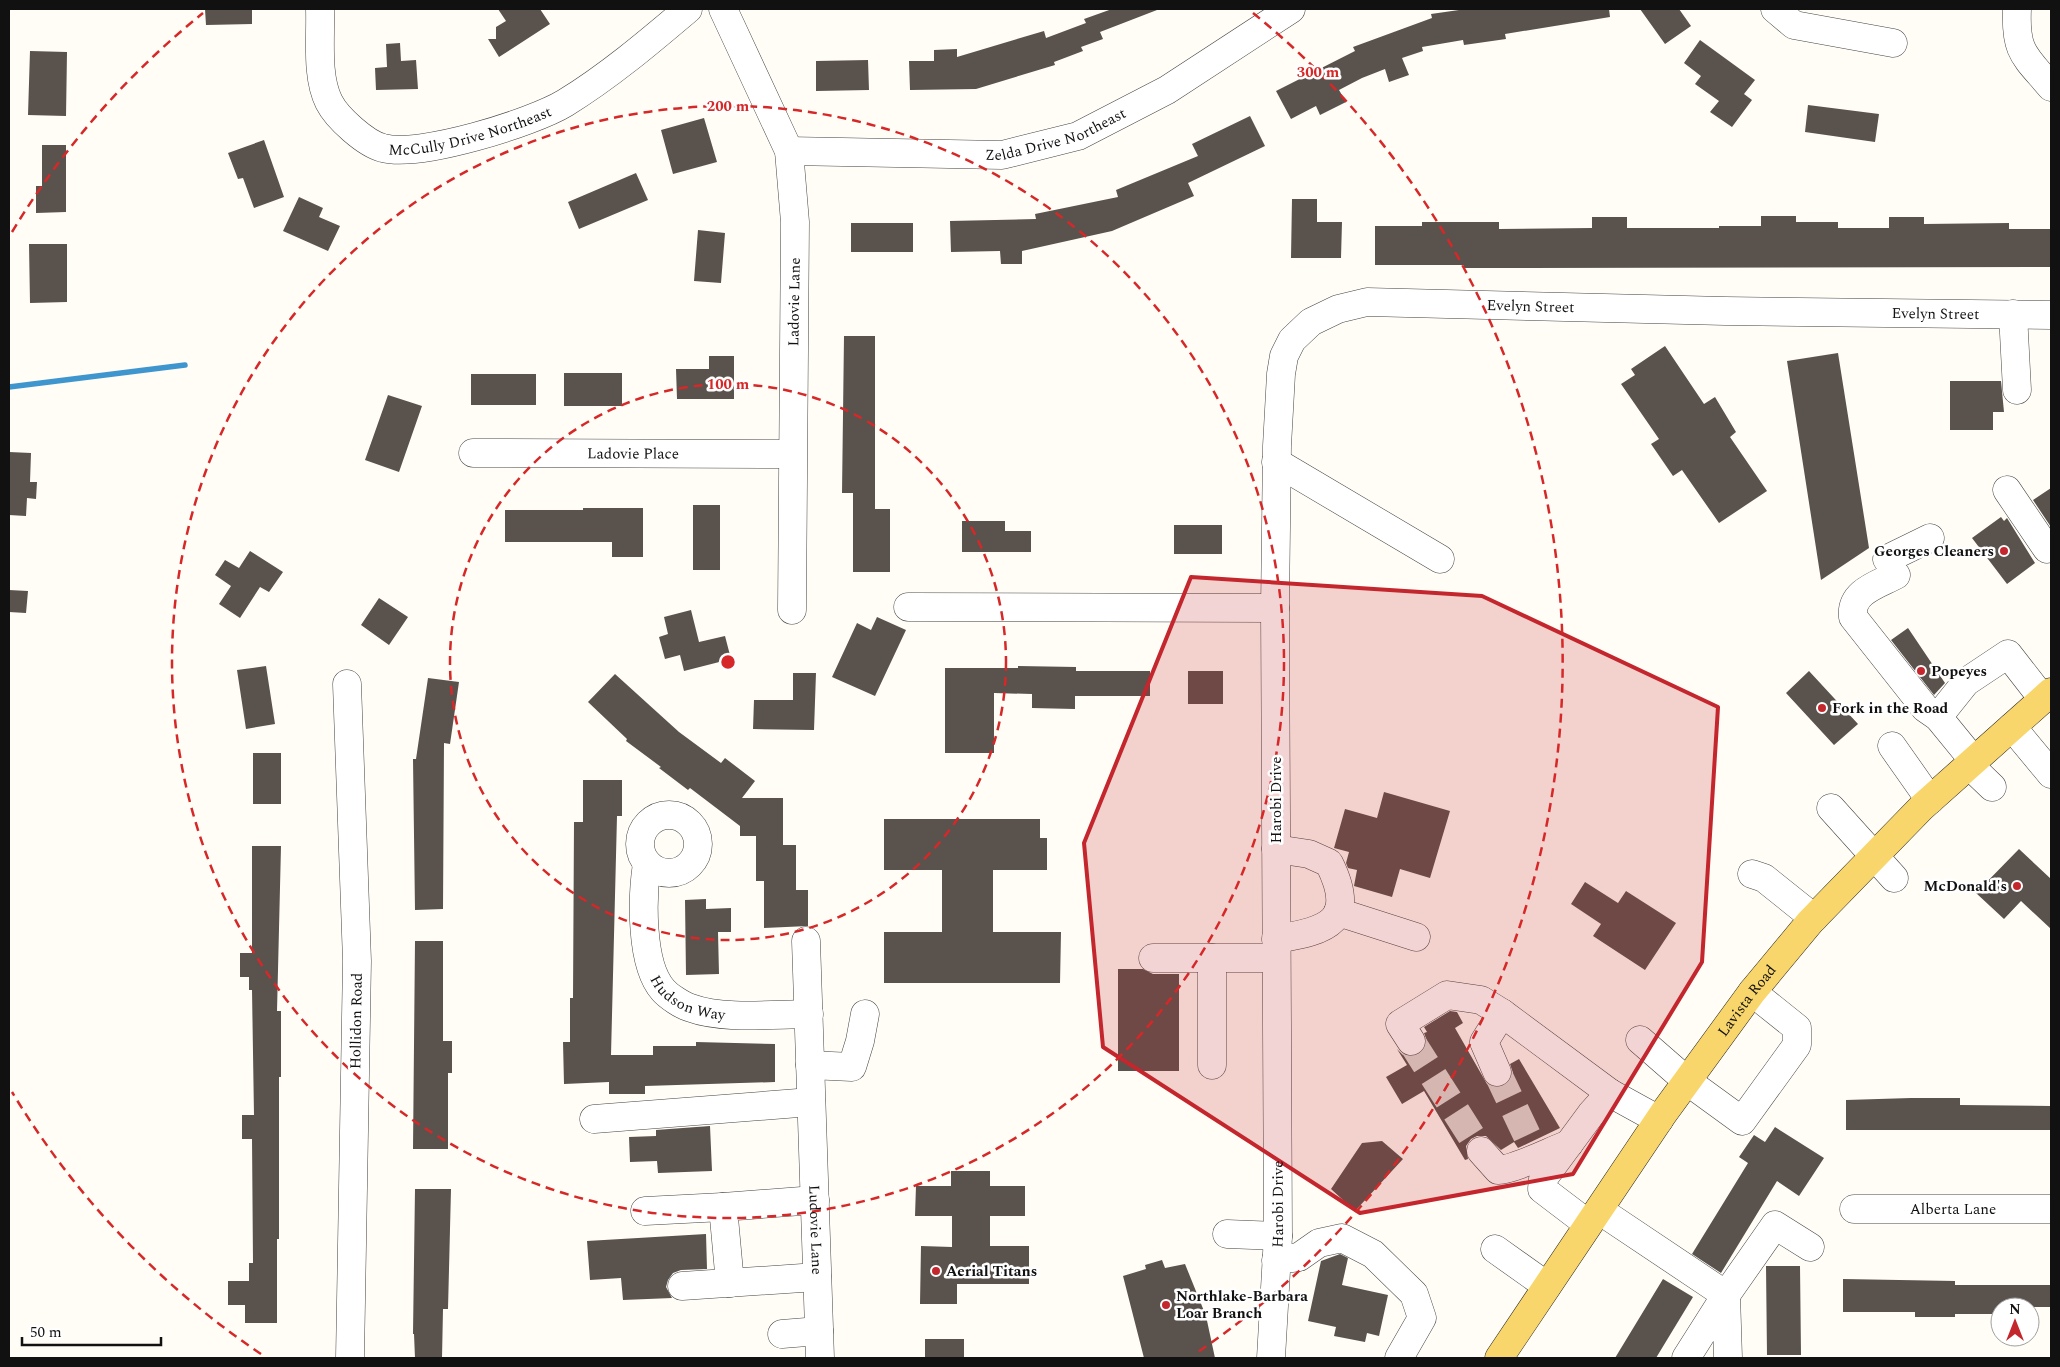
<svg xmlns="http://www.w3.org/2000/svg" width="2060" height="1367" font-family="Spectral,serif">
	<rect width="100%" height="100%" fill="#fffdf5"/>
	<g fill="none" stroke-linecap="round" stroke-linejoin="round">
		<path stroke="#3f96cf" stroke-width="5.5" d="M9,387L185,365"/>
	</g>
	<path fill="#5a524d" d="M205,9H252V24L206,25Z
		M498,9H540L550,24L499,57L488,39H496V27L506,21Z
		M1112,9L1157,10L1100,32L1103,39L1081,47L1083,51L1054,62L1055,65L976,89L910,90L909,61H934V50L957,49V57L1044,31L1046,38L1086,23L1084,19Z
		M1466,9H1609L1610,17L1505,34L1506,39L1464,45L1463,40L1422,47L1423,51L1402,58L1409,75L1389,82L1385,69L1362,78L1339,90L1346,102L1320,115L1316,106L1291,119L1276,91L1355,51L1353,47L1432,18L1431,14Z
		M1640,9H1679L1691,26L1665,44Z
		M1700,40L1755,80L1744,94L1752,100L1732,127L1710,112L1719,101L1695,84L1701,76L1684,63Z
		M400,43L401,61L416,60L418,89L376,90L375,68L387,67L386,44Z
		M30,51L67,52L66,116L28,115Z
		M868,60L869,90L816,91V61Z
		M1808,105L1879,114L1875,142L1805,132Z
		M1250,116L1265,146L1188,183L1194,196L1112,231L1022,251V264H1001L1000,251L951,252L950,221L1036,219L1035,214L1118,197L1116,190L1198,156L1192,144Z
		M704,118L717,162L673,174L661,130Z
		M264,140L284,197L254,208L243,178L238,179L228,153Z
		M42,145H66V212L36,213V186H42Z
		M636,173L648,200L579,229L568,202Z
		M299,197L323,208L319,217L340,226L328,251L283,231Z
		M1292,199H1317V222H1342L1341,258H1291Z
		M1761,216H1796V222H1838V228H1889V217H1924V224L2009,223V229H2051V267L1464,268V265H1375V226H1422V222H1499V229L1592,228V217H1627V228H1719V226H1761Z
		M851,223H913V252H851Z
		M698,230L725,233L721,283L694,281Z
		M29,244H67V302L30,303Z
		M844,336H875V509H890V572H853V493H842Z
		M1665,346L1704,404L1715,397L1736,432L1730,437L1767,491L1719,523L1682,470L1673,476L1651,444L1659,439L1621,384L1635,375L1631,369Z
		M1838,353L1869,548L1821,580L1787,361Z
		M709,356H734V399H677L676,369H709Z
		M564,373H622V406H564Z
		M471,374H536V405H471Z
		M1950,381H2001L2004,412H1993V430H1950Z
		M388,395L422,406L399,472L365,460Z
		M9,452L31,453L30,482H37L36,499L27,498L26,516L9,515Z
		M2051,488V527L2033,500Z
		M693,505H720V570H693Z
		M583,508H643V557H612V542H505V510H583Z
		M2001,517L2004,521L2007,518L2035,563L2007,584L1972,538Z
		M962,521H1005V531H1031V552H962Z
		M1174,525H1222V554H1174Z
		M250,551L283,572L269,592L260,587L240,618L219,604L231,586L215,575L225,560L239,568Z
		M9,590L28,591L26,613L9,612Z
		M379,598L408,617L389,645L361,625Z
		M691,610L699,642L725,636L731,659L684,671L680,655L665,659L659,637L668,634L664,617Z
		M877,617L906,630L875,696L832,677L857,623L871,630Z
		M1908,628L1945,683L1934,695L1891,640Z
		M266,666L275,724L246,729L237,670Z
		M1018,666L1076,667V671H1150V696H1075V709L1032,708V694L994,693V753H945V668H1018Z
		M1188,671H1223V704H1188Z
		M1809,671L1858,724L1834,745L1786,693Z
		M793,673H816L814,730L753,729L754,700H793Z
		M615,674L679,732L721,763L725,758L755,781L742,798H783V845H796V890H808V926L764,928V881H756V836H740V826L690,788L688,790L659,768L661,767L626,741L627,739L588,702Z
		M428,678L459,682L450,744L444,743L443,909L415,910L413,759H416Z
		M253,753H281V804H253Z
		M583,780H622V816H617L611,1055H653V1046H696V1042L775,1044V1082L645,1086V1094H609V1082L564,1084L563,1042H570V998H573L574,822H583Z
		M1384,792L1450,811L1430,878L1400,869L1392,897L1354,886L1357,870L1348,868L1346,863L1349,852L1334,848L1345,809L1377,818Z
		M884,819H1040V838H1047V870H993V932H1061L1060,983H884V932H942V870H884Z
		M252,846H281L277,1011H281V1077H279V1239H277V1323H245V1305H228V1281H249V1263H253L252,1139H242V1115H254L252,990H249V977H240V953H252Z
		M2019,849L2051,879V929L2021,901L2004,919L1976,893Z
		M1585,882L1618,903L1626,891L1676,923L1645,970L1593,936L1601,924L1571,904Z
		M706,899V909L731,908V932H718L719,974L686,975L685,900Z
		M415,941H443V1041H452V1073H448V1149H413Z
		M1118,969H1143L1153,974H1179V1071H1118Z
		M1450,1011L1457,1012L1463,1023L1455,1028L1487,1084L1496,1088L1504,1086L1509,1082L1513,1073L1510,1064L1519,1059L1560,1128L1518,1148L1514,1142L1501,1150L1486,1136H1477L1471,1139L1466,1146L1468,1159L1465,1160L1424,1091L1402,1104L1386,1077L1407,1065L1397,1049L1403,1055L1411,1057L1420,1054L1425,1049L1427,1041L1424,1033L1427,1032L1424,1027Z
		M1911,1098H1960V1105L2051,1106V1130H1846V1100Z
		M710,1126L712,1171L658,1173L657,1161L630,1162L629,1137L656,1136V1130Z
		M1775,1127L1824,1158L1799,1196L1777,1181L1721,1273L1692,1254L1748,1163L1739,1157L1754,1135L1765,1142Z
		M1382,1141L1403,1159L1355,1211L1331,1189L1362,1143Z
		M951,1171H990V1186H1025V1216H990V1246H1029V1284H957V1304H920L921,1246L952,1247V1216H915L916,1186H951Z
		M415,1189H451L448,1309H443L442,1358H415L414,1334H413Z
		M706,1234L707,1269L681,1270L673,1273L668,1280L666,1287L672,1298L623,1300L621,1278L590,1280L587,1241Z
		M1340,1254L1348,1258L1342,1285L1388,1295L1379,1336L1367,1333L1365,1342L1334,1336L1336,1327L1308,1321L1321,1261Z
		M1162,1260L1165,1268L1185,1264L1206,1316L1215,1358H1144L1123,1276L1146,1269L1145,1265Z
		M1766,1266H1800L1801,1355H1767Z
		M1663,1279L1693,1297L1656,1358H1615Z
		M1843,1279L1955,1281V1285H2051V1307H2000V1314H1955V1317H1915V1312H1843Z
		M925,1339H964V1358H925Z"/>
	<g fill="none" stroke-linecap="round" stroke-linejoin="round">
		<path stroke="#dbdad3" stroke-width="28" stroke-dasharray="28 14" stroke-linecap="butt" d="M1411,1041L1481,1151
			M1497,1072L1531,1144"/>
		<defs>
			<g id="minor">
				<path id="s1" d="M320,9C321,38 316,76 329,102C337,118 366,144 383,148C419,158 532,123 565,103C609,76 649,42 688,9"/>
				<path d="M723,9L789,151L795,222L792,610"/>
				<path d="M1775,9L1794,25L1893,43"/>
				<path d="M2017,9C2015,53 2025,56 2051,87"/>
				<path id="s2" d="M789,151L1002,155L1078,136L1167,90L1291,9"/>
				<path d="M2013,314L2017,390"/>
				<path id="s3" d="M473,453L792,454"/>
				<path d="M1276,462L1440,559"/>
				<path d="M2007,490L2047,549L2051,548"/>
				<path d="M1887,559L1930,538"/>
				<path d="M1896,575C1877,585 1850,592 1853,617L1925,708L1938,717L1974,761"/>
				<path d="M908,607L1275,608"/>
				<path d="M347,684L357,961L350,1358"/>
				<path d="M1938,717L1966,682L2008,654L2043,699"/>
				<path d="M2012,727L2051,774"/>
				<path d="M1892,746L1930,800"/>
				<path d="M1969,765L1992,787"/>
				<path d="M1831,808L1894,878"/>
				<circle cx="669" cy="844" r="29"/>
				<path d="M1276,849L1309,854L1329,863C1358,921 1328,931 1276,939"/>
				<path id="s4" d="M647,864C642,896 640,964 663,990C668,996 683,1006 691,1008C723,1020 775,1014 809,1014"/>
				<path d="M1752,874L1764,878L1814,918"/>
				<path d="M1338,912L1416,937"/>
				<path id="s5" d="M806,941L820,1358"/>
				<path d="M1153,958H1276"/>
				<path d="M1212,958V1065"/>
				<path d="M1640,1040L1687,1081L1742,1121L1797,1045V1028L1752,992"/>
				<path d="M1411,1041L1400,1024L1447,995L1481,1000L1502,1013L1610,1093"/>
				<path d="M810,1065L852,1067L860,1041L865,1014"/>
				<path d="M1497,1072L1484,1042L1502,1013"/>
				<path d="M594,1119L811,1102"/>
				<path d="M1481,1151L1498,1170C1516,1169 1550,1151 1569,1144"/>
				<path id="s6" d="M1854,1209H2051"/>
				<path d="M1599,1210L1726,1295L1775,1225L1810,1247"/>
				<path d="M645,1211L723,1207"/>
				<path d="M1588,1224L1542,1189L1543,1179L1591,1114L1610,1093L1659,1120"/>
				<path d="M1227,1234L1278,1236"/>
				<path d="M1495,1249L1547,1286"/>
				<path d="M1276,1260L1299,1257L1319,1243L1342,1238L1373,1254L1414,1294L1422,1318L1399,1358"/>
				<path d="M730,1283L723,1207L815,1200"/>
				<path d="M682,1286L817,1277"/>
				<path d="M782,1334L819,1331"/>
				<path id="s7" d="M1271,1358L1278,1236L1275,608L1277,446L1281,374L1284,356L1292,340L1311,322L1338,309L1367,302L1725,311L2051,315"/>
				<path d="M1686,1358L1726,1295L1728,1358"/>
			</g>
			<g id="major">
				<path id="s8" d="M1499,1358L1663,1114L1752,992L1810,922L1922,807L2051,692"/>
			</g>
		</defs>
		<use href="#minor" stroke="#444" stroke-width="29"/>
		<use href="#major" stroke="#222" stroke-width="29"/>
		<use href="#minor" stroke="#fff" stroke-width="28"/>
		<use href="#major" stroke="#f9d66b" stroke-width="28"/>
	</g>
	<path fill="#c4262e" fill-opacity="0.2" stroke="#c4262e" stroke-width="4" stroke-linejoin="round" d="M1191,577L1482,596L1718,707L1702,962L1573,1174L1360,1213L1103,1047L1084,843Z"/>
	<g fill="none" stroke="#d62828" stroke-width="2.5" stroke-dasharray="9 6">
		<circle cx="728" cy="662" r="278"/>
		<circle cx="728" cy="662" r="556"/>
		<path d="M261 1354A835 835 0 0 1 12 1092M12 232A835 835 0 0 1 203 13M1253 13A835 835 0 0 1 1195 1354"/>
	</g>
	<g fill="#c4262e" stroke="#fff" stroke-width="2">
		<circle cx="2004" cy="551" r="5"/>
		<circle cx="1921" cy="671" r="5"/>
		<circle cx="1822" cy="708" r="5"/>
		<circle cx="2017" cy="886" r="5"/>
		<circle cx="936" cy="1271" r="5"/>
		<circle cx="1166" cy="1305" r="5"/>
	</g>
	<g text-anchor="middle" stroke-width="5" stroke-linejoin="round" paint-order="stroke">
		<g font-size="15" fill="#111" stroke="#fff">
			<text dy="5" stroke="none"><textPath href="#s1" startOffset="256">McCully Drive Northeast</textPath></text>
			<text dy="5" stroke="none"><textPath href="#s2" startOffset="270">Zelda Drive Northeast</textPath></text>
			<text transform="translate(794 302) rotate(-89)" y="5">Ladovie Lane</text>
			<text dy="5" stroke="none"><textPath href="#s7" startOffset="1270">Evelyn Street</textPath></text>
			<text dy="5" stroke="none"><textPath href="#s7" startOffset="1675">Evelyn Street</textPath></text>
			<text dy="5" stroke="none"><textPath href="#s3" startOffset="160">Ladovie Place</textPath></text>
			<text transform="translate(1276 800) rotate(-90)" y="5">Harobi Drive</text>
			<text dy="5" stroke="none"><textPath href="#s4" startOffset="156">Hudson Way</textPath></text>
			<text dy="5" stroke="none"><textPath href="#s8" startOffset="435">Lavista Road</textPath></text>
			<text transform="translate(356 1021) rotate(-89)" y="5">Hollidon Road</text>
			<text dy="5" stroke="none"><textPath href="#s7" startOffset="154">Harobi Drive</textPath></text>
			<text dy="5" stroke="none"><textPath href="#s6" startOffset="99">Alberta Lane</textPath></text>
			<text dy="5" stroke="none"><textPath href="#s5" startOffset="289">Ludovie Lane</textPath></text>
		</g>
		<g font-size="15" font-weight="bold" fill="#111" stroke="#fff" text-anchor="start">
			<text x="1994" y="556" text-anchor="end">Georges Cleaners</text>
			<text x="1931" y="676">Popeyes</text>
			<text x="1832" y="713">Fork in the Road</text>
			<text x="2007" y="891" text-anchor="end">McDonald's</text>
			<text x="946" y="1276">Aerial Titans</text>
			<text x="1176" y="1301">Northlake-Barbara<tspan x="1176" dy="17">Loar Branch</tspan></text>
		</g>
	</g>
	<circle cx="728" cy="662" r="8" fill="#d62828" stroke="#fff" stroke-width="2.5"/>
	<g font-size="15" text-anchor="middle" font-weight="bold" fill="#d62828" stroke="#fff" stroke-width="5" stroke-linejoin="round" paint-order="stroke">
		<text x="1318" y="77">300 m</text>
		<text x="728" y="111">200 m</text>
		<text x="728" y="389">100 m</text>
	</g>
	<rect width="2060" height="1367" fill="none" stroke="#111111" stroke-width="20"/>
	<g transform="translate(2015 1322)"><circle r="24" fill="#ffffff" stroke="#a0a0a0"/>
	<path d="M0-4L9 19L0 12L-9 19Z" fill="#c4262e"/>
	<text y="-8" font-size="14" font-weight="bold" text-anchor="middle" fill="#111111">N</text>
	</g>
	<path d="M22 1337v8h139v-8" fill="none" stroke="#111111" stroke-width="2.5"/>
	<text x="30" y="1337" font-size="15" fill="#111111" stroke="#ffffff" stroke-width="4" paint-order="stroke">50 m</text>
</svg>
